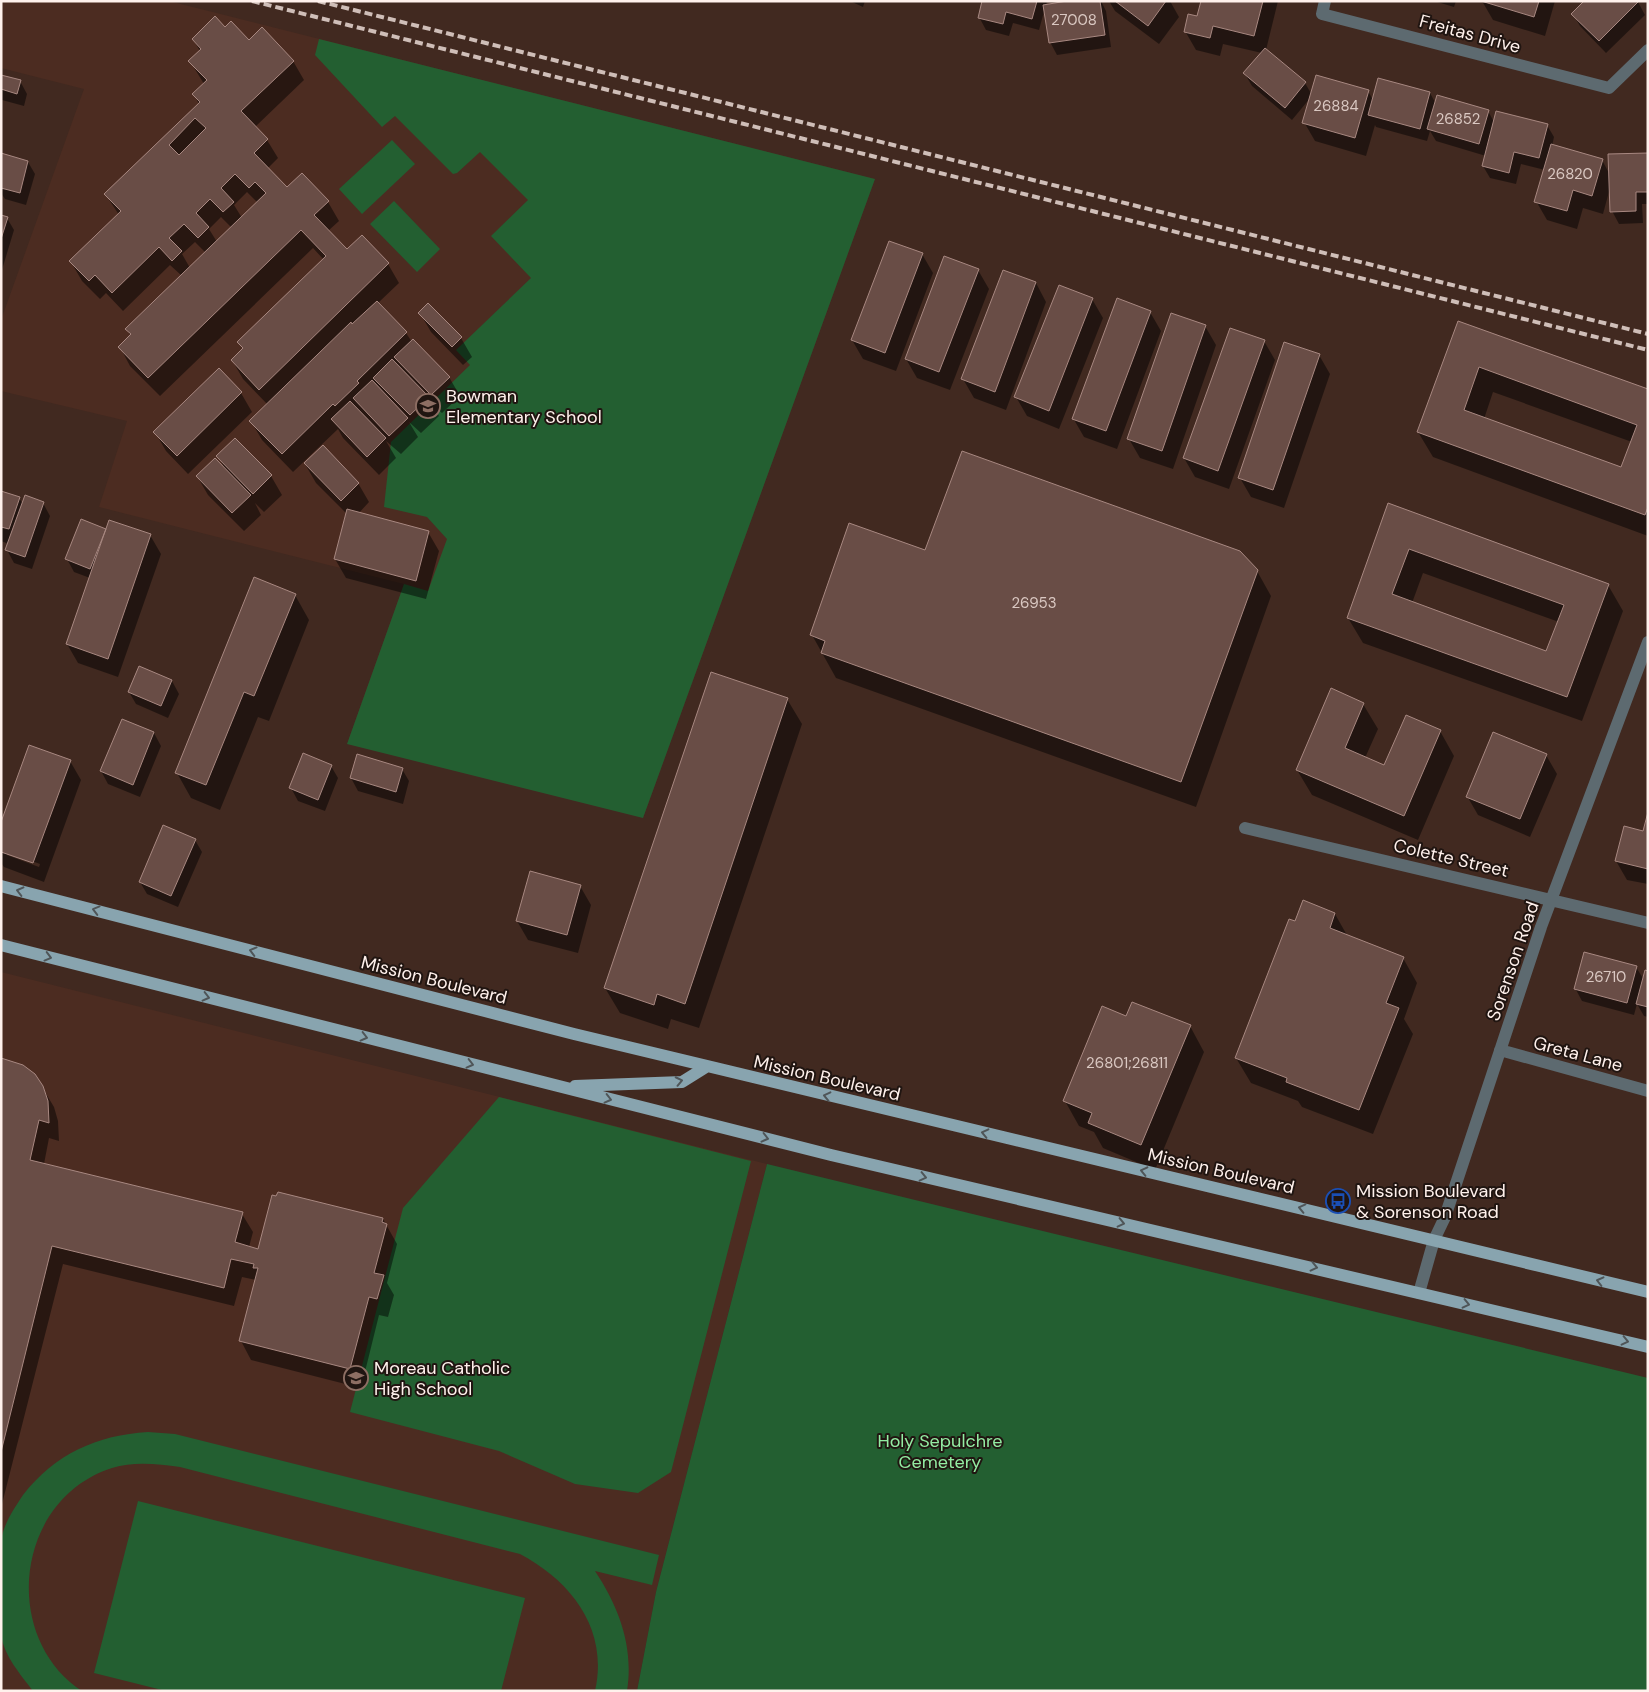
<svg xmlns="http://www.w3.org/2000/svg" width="1649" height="1692" font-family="'DM Sans',sans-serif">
	<rect width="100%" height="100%" fill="#412920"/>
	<path fill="#4c2c21" d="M1,1H169L875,179L643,818L347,744L404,584L99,507L127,421L1,391V320L84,89L1,68Z
		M1,972L767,1164L656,1592L637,1691H1Z"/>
	<path fill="#235f31" d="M319,39L875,179L643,818L347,744L404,584L428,591L447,539L427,517L384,507L391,442L470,365L456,350L531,278L491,236L528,200L480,152L457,173L453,174L395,116L382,127L315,55Z
		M392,140L415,164L362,214L339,189Z
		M394,201L440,249L417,272L370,224Z
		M499,1097L751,1161L671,1472L638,1493L575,1484L499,1451L350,1412L403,1208Z
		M767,1164L1648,1378V1691H637L656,1592Z
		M148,1432L175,1434L659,1555L652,1585L595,1571C619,1607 634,1647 627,1691H595C609,1629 571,1581 520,1554L180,1467C158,1464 134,1461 112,1468C15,1499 0,1637 82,1691H33C21,1675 4,1656 1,1635C0,1619 1,1601 1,1585C1,1570 0,1550 2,1536C5,1522 15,1507 23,1495C55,1454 97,1435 148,1432Z
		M138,1501L525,1598L501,1691H166L94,1673Z"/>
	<path fill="#0007" fill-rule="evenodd" d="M850,1H865L863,7Z
		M983,1H1047L1046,6L1076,1H1101L1106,11L1111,47L1057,55L1050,42L1045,8L1039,30L1013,23L1009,36L986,30L979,17Z
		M1109,1H1170L1179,17L1159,44L1115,11Z
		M1202,1H1278L1266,50L1305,83L1312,95L1368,91L1373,100L1430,93L1436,104L1488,111L1494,122L1547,125L1554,137L1552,146L1602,160L1610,175L1648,154V204H1642L1643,223L1619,224L1612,211L1610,188L1603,214L1583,208L1577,229L1547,220L1536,201L1545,170L1521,164L1516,184L1490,178L1483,166L1486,156L1436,141L1430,131L1427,141L1376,127L1375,125L1366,156L1315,141L1304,122L1311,97L1292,120L1252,86L1245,74L1262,53L1223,44L1220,56L1196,50L1185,31L1198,18Z
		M1434,1H1456L1454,7Z
		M1482,1H1555L1545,36L1493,20Z
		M1638,2L1645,15L1606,53L1580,26L1573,14Z
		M225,29L293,61L304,80L255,127L267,140L278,158L267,169L287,189L328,202L339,221L328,231L347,251L362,236L388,264L399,283L378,303L406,333L412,342L449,377L460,396L442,413L431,403L439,416L421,433L409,422L418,437L401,454L386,441L396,458L379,475L343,438L338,429L293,472L262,440L251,421L268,405L243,379L232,360L243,350L239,342L324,260L313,248L160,396L130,366L120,347L131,336L127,329L182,276L170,265L123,311L106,293L100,299L82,281L71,262L119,215L106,195L199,104L194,94L204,84L190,61L200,51L193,39ZM247,192L258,203L242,218L234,205ZM221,217L232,228L217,242L209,229ZM195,242L206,253L190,268L182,254Z
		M1,76L20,81L27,94L24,106L2,100L1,102Z
		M1,155L28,162L35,174L26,205L5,199L1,193Z
		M1,216L7,218L14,230L1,273Z
		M922,254L933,273L896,371L863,359L852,340Z
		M978,270L989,289L950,390L917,378L906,359Z
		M1003,271L1036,283L1046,302L1006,410L974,398L963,379Z
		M1092,299L1103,318L1059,429L1027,416L1016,397Z
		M1150,312L1161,331L1117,449L1084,437L1073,418Z
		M420,313L461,338L472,357L463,365L431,332Z
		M1459,323L1648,390V536L1433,457L1418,432ZM1493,392L1632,442L1622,469L1484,419Z
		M1205,326L1216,345L1173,469L1140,458L1129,439Z
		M1264,341L1275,360L1229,489L1195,477L1184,458Z
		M1319,355L1330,374L1284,508L1251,497L1240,478Z
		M219,370L241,393L252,412L188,474L166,451L155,432Z
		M218,456L271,476L282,495L264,512L255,503L261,515L244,531L208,495L197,476L225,469Z
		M305,464L358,483L369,502L358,514L428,532L439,551L426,599L346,578L335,559L347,514L316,483Z
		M1,492L19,498L23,504L43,503L50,516L32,569L14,563L7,550L9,544L1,541Z
		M1389,505L1608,585L1623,611L1582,721L1363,643L1348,618ZM1423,573L1559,622L1547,653L1412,603Z
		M105,530L150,535L161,554L118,677L78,663L67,644L90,578L74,572L67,559Z
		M926,551L1257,571L1271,596L1196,807L836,678L812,635Z
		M295,595L309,620L269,721L258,717L220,810L191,798L177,773Z
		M140,668L172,681L179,694L168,718L136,704L129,692Z
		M787,699L802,724L699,1028L671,1019L668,1029L620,1013L605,988Z
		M1363,704L1378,729L1365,758L1385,767L1440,731L1454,756L1418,840L1312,795L1297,770Z
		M123,721L154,733L161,746L140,797L108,784L101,771Z
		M1546,755L1557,774L1530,837L1478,815L1467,796Z
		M70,761L81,780L44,882L4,867L1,863V825ZM7,852L40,864L39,867L7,855Z
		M331,766L338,778L325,811L298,801L291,788Z
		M402,769L409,781L403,804L358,791L351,778Z
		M1648,816V884L1627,880L1616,861L1644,832Z
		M195,840L202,852L178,907L147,894L140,882Z
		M580,886L591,905L578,953L528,940L517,921Z
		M1335,914L1348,937L1403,958L1417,983L1404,1019L1413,1034L1373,1134L1302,1107L1298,1101L1251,1083L1236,1058L1296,923Z
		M1636,967L1644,980L1648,972V1017L1644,1016L1637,1004L1634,1015L1582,1001L1575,988Z
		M1126,1018L1190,1026L1204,1052L1155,1170L1103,1148L1094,1132L1079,1126L1065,1101Z
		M1,1059L22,1066L42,1087L54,1107L58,1121L59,1141L49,1138L44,1164L242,1214L253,1232L249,1247L259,1250L383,1219L397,1244L387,1283L394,1295L388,1317L379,1315L361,1388L251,1360L241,1341L256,1280L242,1277L234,1306L63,1264L1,1508Z"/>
	<path fill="#694d46" stroke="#a88881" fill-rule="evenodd" d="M982,1H1037L1032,19L1006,12L1003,24L978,18Z
		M1067,1H1100L1105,35L1049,43L1043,5Z
		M1115,1H1166L1148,26Z
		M1201,1H1263L1254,36L1213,26L1210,38L1184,32L1188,14L1197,16Z
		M1481,1H1539L1534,17Z
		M1584,1H1639L1599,41L1571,14Z
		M215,16L225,27L231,21L249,40L262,27L294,61L241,111L268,139L254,153L287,187L302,173L329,201L314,215L347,249L362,235L389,263L259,390L231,360L243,348L237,342L326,256L301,230L148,378L118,347L131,334L125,329L266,193L255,182L249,188L235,174L221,188L234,202L223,212L210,199L196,213L209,227L198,238L184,224L169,238L182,251L172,261L159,247L112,293L95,275L89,281L69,261L121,211L104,194L200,102L192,94L207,80L188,61L201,49L192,39ZM195,118L206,128L179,155L169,145Z
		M1265,48L1306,82L1285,108L1243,73Z
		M1,75L21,80L17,94L1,89Z
		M1316,75L1369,90L1355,138L1302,123Z
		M1378,78L1430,92L1420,129L1368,115Z
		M1437,95L1489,110L1479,144L1427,129Z
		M1496,111L1548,124L1539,158L1514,152L1509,173L1482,166Z
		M1551,144L1603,159L1592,196L1573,190L1567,211L1534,202Z
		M1,153L28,161L20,193L1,188Z
		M1648,153V192H1636V211L1610,212L1608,154Z
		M1,215L8,217L1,239Z
		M889,241L923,253L885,353L851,340Z
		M944,256L979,269L939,372L905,359Z
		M1003,270L1036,282L995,392L961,379Z
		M1059,285L1093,298L1049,411L1014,397Z
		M1117,298L1151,311L1106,431L1072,419Z
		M377,301L407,332L357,381L359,383L335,406L333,404L282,454L249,421L351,322L352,324Z
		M428,303L462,337L452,347L418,313Z
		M1171,313L1206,325L1162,451L1127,439Z
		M1458,321L1648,389V507L1645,515L1417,432ZM1479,367L1637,425L1621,467L1464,410Z
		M1230,328L1265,340L1218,471L1183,458Z
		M413,339L450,377L431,395L394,357Z
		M1284,342L1320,354L1273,490L1238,478Z
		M392,359L429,397L410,415L373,378Z
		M219,368L242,392L177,456L153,432Z
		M372,380L408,418L389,436L353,398Z
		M350,401L386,438L367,457L331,419Z
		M235,438L272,475L253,494L216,456Z
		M323,445L359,483L341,501L304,463Z
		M962,451L1240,551L1258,570L1181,782L821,653L825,641L810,635L849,523L925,550Z
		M215,458L251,495L232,513L196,476Z
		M1,491L20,497L9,529L1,527Z
		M25,495L44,502L25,557L5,550Z
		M1388,503L1609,584L1567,697L1347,618ZM1409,549L1564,605L1546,651L1392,594Z
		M347,509L429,531L416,581L334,559Z
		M81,519L106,529L90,569L65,559Z
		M109,520L151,534L108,659L66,644Z
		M254,577L296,594L254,696L244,692L206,785L175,773Z
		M139,666L172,680L161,706L128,692Z
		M711,672L788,698L685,1004L657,994L654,1005L604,988Z
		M1331,688L1364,703L1345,748L1384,765L1406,715L1441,730L1404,816L1296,770Z
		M122,719L154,732L133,785L100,771Z
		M1493,732L1547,754L1520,819L1466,797Z
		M29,745L71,760L33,863L1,852V822Z
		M303,753L332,765L318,800L289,788Z
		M357,754L403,768L396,792L350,778Z
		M1648,812V869L1615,861L1624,826L1643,831Z
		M163,825L196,839L171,896L139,882Z
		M530,871L581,885L567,935L516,921Z
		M1303,900L1335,913L1330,928L1404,957L1386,1003L1399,1008L1359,1110L1286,1082L1287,1078L1235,1058L1289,919L1295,921Z
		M1584,952L1637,966L1627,1003L1574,989Z
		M1645,970L1648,971V1007L1636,1004Z
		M1132,1002L1191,1025L1141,1145L1088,1123L1092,1113L1063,1101L1102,1006L1126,1016Z
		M1,1058L23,1065L35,1074L43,1086L48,1101L49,1123L39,1120L30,1160L243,1212L235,1242L258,1249L272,1195L276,1196L278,1192L383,1218L382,1222L387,1224L374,1273L384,1275L377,1299L369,1297L350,1369L239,1341L258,1268H253L254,1264L231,1259L224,1288L52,1246L1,1452Z"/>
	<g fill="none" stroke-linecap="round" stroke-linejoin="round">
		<path stroke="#5d6a70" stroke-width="12" d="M1325,1L1322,14L1609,88L1648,50
			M1245,828L1648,923
			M1500,1050L1648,1091
			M1419,1293L1434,1240L1445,1217L1541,927L1648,642"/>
		<path stroke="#88a4af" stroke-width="12" d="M1,886L574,1034L1648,1292
			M1,945L831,1155L1648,1347
			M575,1086L682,1082L706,1067"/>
		<path stroke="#cfbeb8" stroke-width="4" stroke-dasharray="8 4" stroke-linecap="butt" d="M252,1L1648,350
			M318,1L1648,334"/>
	</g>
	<defs><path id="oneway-chevron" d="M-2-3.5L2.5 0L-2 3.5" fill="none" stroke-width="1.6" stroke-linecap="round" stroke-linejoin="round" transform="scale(1.25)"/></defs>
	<g stroke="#4f5558">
		<use href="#oneway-chevron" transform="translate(20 891) rotate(-166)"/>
		<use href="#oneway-chevron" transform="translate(96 910) rotate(-165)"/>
		<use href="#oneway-chevron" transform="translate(253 951) rotate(-165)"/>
		<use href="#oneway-chevron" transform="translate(48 957) rotate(15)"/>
		<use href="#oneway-chevron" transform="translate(206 997) rotate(14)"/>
		<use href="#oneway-chevron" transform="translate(364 1037) rotate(14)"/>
		<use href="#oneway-chevron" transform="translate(470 1064) rotate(14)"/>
		<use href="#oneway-chevron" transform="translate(679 1081) rotate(-12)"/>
		<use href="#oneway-chevron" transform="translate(827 1096) rotate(-167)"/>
		<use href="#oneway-chevron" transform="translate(608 1099) rotate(14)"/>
		<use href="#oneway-chevron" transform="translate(985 1133) rotate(-167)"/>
		<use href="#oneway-chevron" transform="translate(765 1138) rotate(14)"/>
		<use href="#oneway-chevron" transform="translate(1144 1171) rotate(-167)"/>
		<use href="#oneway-chevron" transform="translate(923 1177) rotate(13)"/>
		<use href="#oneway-chevron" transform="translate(1302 1208) rotate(-167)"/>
		<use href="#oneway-chevron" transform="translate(1121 1223) rotate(13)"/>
		<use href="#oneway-chevron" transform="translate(1314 1267) rotate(13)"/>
		<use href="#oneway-chevron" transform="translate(1600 1281) rotate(-166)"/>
		<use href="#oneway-chevron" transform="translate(1466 1304) rotate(13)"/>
		<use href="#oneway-chevron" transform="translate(1625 1341) rotate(13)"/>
	</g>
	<defs>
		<symbol id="school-ring" viewBox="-11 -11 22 22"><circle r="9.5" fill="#201511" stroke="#8d6e63" stroke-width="1.5"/><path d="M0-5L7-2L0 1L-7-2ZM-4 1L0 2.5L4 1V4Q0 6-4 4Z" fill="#8d6e63"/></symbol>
		<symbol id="bus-ring" viewBox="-11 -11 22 22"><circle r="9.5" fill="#201511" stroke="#1a4fb4" stroke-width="1.5"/><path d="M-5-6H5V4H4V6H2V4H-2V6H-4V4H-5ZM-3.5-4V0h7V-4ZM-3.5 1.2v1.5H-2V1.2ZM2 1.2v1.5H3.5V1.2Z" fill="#1a4fb4"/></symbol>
	</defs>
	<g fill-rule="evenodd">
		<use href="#school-ring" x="414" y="392" width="28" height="28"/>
		<use href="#bus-ring" x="1324" y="1187" width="28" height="28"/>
		<use href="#school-ring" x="342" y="1364" width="28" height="28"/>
	</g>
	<g text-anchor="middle" stroke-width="4" stroke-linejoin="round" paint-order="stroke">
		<g font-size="15" fill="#dac8c2">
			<text x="1074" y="25">27008</text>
			<text x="1336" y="111">26884</text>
			<text x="1458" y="124">26852</text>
			<text x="1570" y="179">26820</text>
			<text x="1034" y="608">26953</text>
			<text x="1606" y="982">26710</text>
			<text x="1127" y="1068">26801;26811</text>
		</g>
		<g font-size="18" fill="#fff1ec" stroke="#201511">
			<text transform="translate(1470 34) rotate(15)" y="6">Freitas Drive</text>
			<text transform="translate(1451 858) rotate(13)" y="6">Colette Street</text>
			<text transform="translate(1513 961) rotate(-71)" y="6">Sorenson Road</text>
			<text transform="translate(434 980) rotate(14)" y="6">Mission Boulevard</text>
			<text transform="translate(1578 1054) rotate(15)" y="6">Greta Lane</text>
			<text transform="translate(827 1078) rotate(13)" y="6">Mission Boulevard</text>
			<text transform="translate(1221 1171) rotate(13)" y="6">Mission Boulevard</text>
		</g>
		<g font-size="18" fill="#fff1ec" stroke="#201511" text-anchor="start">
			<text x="446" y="402">Bowman<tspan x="446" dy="21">Elementary School</tspan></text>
			<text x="1356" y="1197">Mission Boulevard<tspan x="1356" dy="21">&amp; Sorenson Road</tspan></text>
			<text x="374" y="1374">Moreau Catholic<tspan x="374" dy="21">High School</tspan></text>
		</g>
		<g font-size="18" fill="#93eca2" stroke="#201511">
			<text x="940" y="1447">Holy Sepulchre<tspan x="940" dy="21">Cemetery</tspan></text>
		</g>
	</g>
	<rect width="1649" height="1692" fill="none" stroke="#fff1ec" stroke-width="5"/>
</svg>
